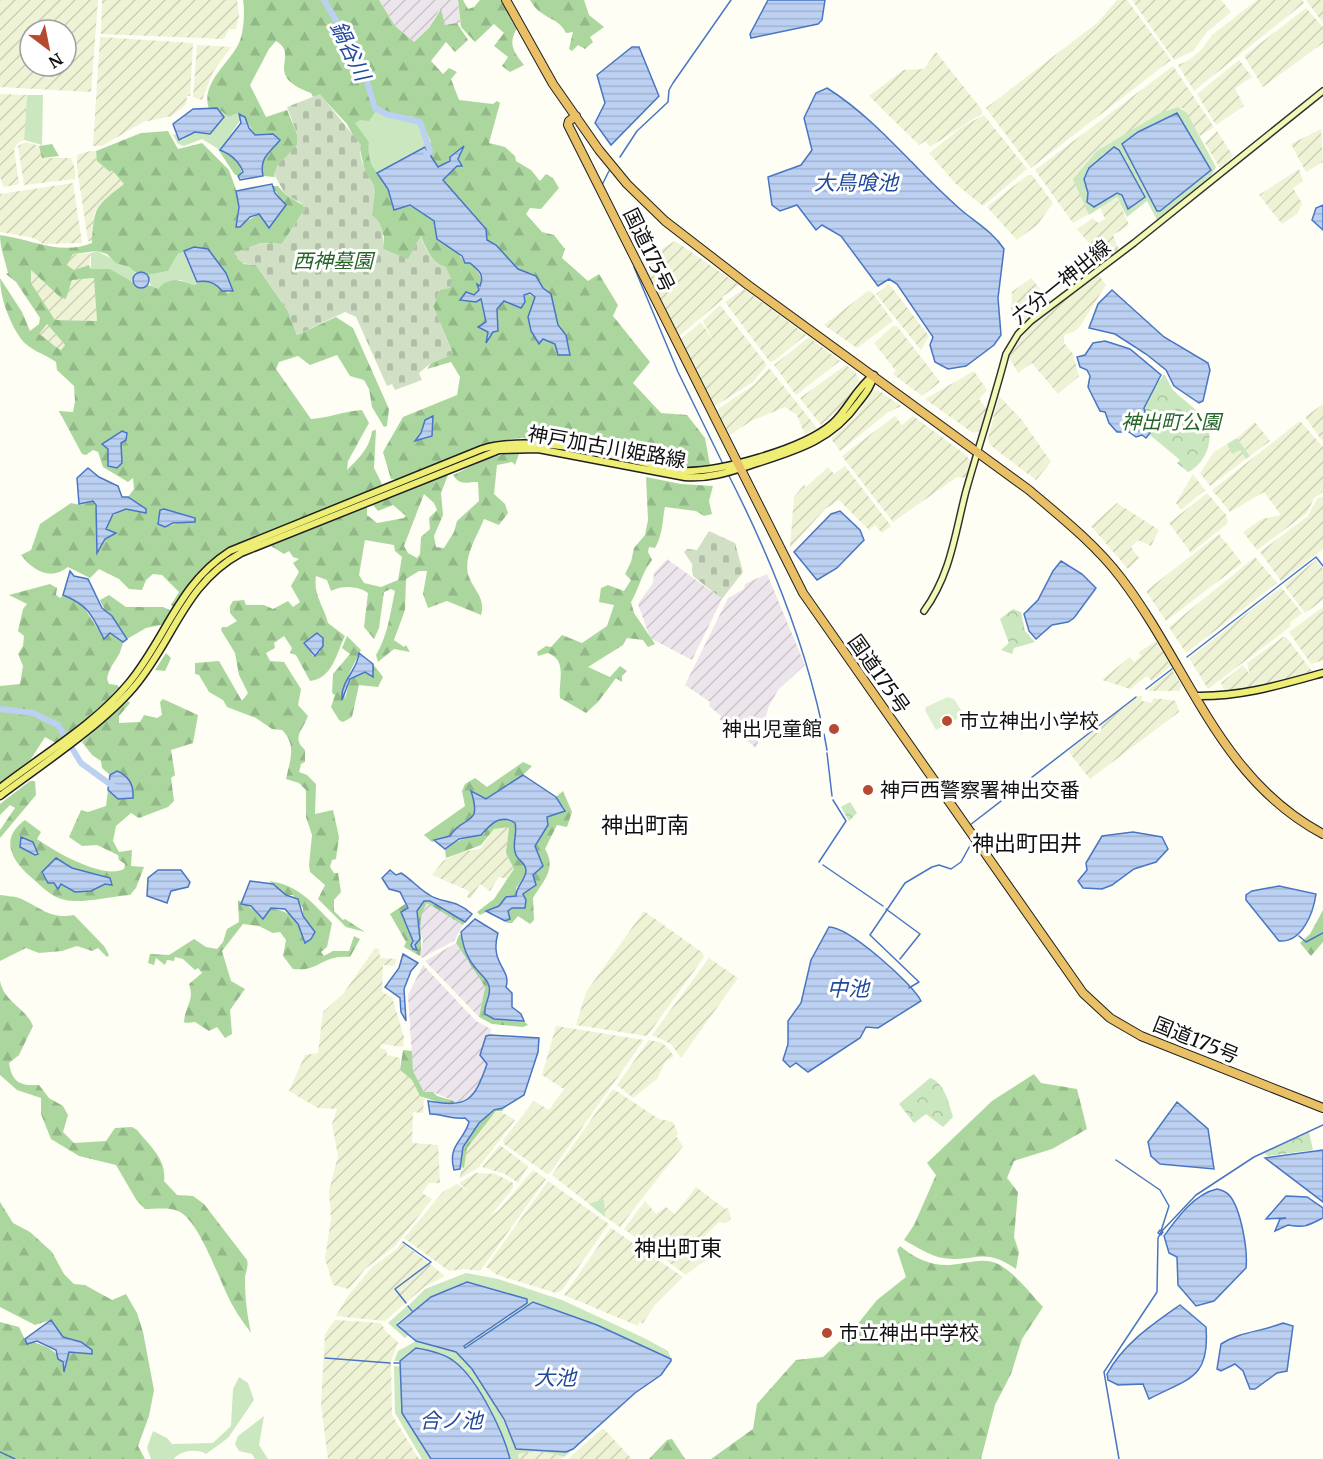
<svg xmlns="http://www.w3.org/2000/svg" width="1323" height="1459" font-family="Merriweather,'Noto Sans JP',serif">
	<defs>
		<pattern id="industrial-furrows" width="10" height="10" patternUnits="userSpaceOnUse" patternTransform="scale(1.5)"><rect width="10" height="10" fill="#ede5ec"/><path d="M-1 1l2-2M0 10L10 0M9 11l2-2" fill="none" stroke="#cac3c9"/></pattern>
		<pattern id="farmland-furrows" width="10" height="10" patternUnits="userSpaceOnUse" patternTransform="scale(1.5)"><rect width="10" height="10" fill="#eff3d5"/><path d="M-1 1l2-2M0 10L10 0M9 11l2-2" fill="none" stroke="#cccfb6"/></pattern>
		<pattern id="forest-firs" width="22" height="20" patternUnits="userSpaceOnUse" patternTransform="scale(1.5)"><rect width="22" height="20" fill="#abd79f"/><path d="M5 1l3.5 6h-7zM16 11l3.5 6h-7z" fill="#92b888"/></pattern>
		<pattern id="cemetery-stones" width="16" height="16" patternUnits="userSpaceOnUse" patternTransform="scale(1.5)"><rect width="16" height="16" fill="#d1e0c5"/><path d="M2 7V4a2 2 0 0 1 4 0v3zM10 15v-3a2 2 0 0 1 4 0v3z" fill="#b2bfa8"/></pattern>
		<pattern id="park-crowns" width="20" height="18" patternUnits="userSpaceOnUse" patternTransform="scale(1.5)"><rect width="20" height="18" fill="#cae7bf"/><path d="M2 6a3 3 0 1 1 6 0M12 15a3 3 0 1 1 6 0" fill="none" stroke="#acc5a3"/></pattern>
		<pattern id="water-rules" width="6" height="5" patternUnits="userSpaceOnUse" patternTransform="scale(1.5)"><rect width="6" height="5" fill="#bcd1f2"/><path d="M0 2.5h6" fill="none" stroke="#a1b2ce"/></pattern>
	</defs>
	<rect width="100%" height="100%" fill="#fefef4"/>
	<path fill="url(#industrial-furrows)" d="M379,0H458L460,23L445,26L440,9L429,28L414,42L395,26Z
		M667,559L722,599L692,660L650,638L638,604L653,583L654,573Z
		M767,574L805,665L778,690L769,706L756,748L720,720L721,716L709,706L710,702L685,685L728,598L744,589L745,584Z
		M427,902L463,925L454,941L422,958L420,956L423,941L419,926L421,913Z
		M456,943L485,987L479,1017L425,961Z
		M423,965L476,1021L491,1029L490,1035L486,1036L487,1063L480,1084L471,1098L461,1104H454V1101L435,1093L424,1092L413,1071L408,995Z"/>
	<path fill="url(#farmland-furrows)" fill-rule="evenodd" d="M0,0H98L91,92L0,87ZM30,30H66V66H30Z
		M102,0H237L239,16L236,29H229L224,39L101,34Z
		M1117,0H1127L1171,60L1031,168L986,108L1097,23Z
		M1132,0H1221L1231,12L1207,32L1193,51L1174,60Z
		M1257,0H1302L1304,3L1194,91L1178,65L1189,60L1202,49L1212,35Z
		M1306,0H1323V23Z
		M1306,8L1323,27V43L1263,87L1244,56Z
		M100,37L193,43L190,96H187L186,104L172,116L143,122L102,146H93Z
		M197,45L231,47L213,72L202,100L193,97Z
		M936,52L982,110L981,114L930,147L925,141L919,145L869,96L903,70L924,69Z
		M1239,60L1252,77L1235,88L1244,106L1216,125L1197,94Z
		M1173,66L1214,127L1200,136L1182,108L1170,109L1075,181L1089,214L1073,223L1035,170Z
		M0,94L27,95L24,140L19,142L14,149L19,184L4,187L0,177Z
		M984,115L1027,169L983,206L956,184L929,153L962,127Z
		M1321,129L1323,162L1306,172L1291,144Z
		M1217,131L1233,156L1221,170L1205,143Z
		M26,142L39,146L42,158H71L75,169V179L24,185L18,146Z
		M90,151H96L97,161L110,172L112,169L124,184L100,204L94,214L93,241H88L77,168V155Z
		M1299,169L1303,181L1293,188L1302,203L1297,214L1282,224L1259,195Z
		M1028,175H1032L1053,203L1037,225L1017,240L987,207Z
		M73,183L82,243L43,244L34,238L0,232V194Z
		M1117,197L1129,225L1113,235L1119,250L1104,261L1077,229L1093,218L1098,223L1105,219L1100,207Z
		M675,241L739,285L722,297L723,299L677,338L639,263Z
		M91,253L89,265L74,270L67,265L73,254Z
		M31,270L61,298L66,299L72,280L95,278L97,321L55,320L30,283Z
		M1098,274L1106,285L1080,326L1075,331L1064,335V343L1073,354L1079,376L1058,394L1032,363L1018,373L1009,357L1026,330Z
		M1031,278L1051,302L1021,326L1011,315L1012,292Z
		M889,284L929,336L921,350L876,294Z
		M744,289L806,335L774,361L770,362L725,302Z
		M868,291L872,292L893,321L857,348L824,325Z
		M720,305L767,365L753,382L712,408L678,342L701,322L714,342L703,321Z
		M47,324L65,345L61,350L51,346L38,334Z
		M893,326H897L940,382L922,396L893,374L896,371L874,343Z
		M809,337L840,361L796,395L774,365Z
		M846,365L856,373L859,381L842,406L821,425L800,398Z
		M769,368L817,428L805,435L797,415L785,407L751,421L727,437L715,411L754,385Z
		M974,371L987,390L979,399L987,409L979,431L973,433L925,399Z
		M874,390L881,392L901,406L887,413L840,451L831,439L856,416Z
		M999,396L1022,420L1051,462L1036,480L990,445L988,439Z
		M1323,404V442L1305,417Z
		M895,416L902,425L913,416L966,455L971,462L967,478L957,477L893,522L842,456Z
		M1300,421L1323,447V492L1314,498L1307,513L1257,550L1243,532L1262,519L1281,515L1264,492L1230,512L1212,490Z
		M1255,422L1270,441L1250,456L1237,438Z
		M1227,444L1232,453L1240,449L1246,459L1210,486L1200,473L1214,452Z
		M845,466L891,526L882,533L875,525L869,530L839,500L825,509L790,548L794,497L804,485L806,487L828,467L834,474Z
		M1193,474L1205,490L1181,510L1176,503Z
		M1207,493L1226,515L1228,523L1191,553L1169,523Z
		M1323,496V549L1281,581L1260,552L1308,516L1317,499Z
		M1117,503L1159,530L1151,546L1138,540L1131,547L1139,558L1128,569L1091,526Z
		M1219,534L1242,563L1166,621L1146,591Z
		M1255,557L1277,583L1186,653L1169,627Z
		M1316,560L1323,569V600L1305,613L1284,585Z
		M1281,587L1302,613L1290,623L1291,626L1208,689L1189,658Z
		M1323,607V660L1311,664L1289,632Z
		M1283,637H1286L1312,671L1253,689L1230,694L1225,692L1221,683L1243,665L1250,675L1247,663Z
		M1156,641L1171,666L1152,681L1147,676L1130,689L1102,680L1130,657L1134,662L1141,656L1139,652Z
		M1172,670L1182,686L1179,691H1147Z
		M1138,696H1142V701L1152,703L1153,698L1176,701L1179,712L1090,779L1068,751Z
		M500,827H509L506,853L514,869L508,879L499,877L490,891L480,884L470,899L467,897L469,891L432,875L443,861L460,852L480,849L494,829Z
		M644,911L703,953L704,957L647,1036L576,1025L586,992Z
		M375,948L379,949L380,958L396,959L395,966L383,965L382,992L392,997L404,1037L403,1047L381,1044L380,1048L386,1050L387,1055L400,1058V1070L412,1080L424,1099L423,1113L413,1112L412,1143L438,1145L440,1183H429L422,1193L432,1199L395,1246L365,1269L349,1289L333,1285L325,1259L331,1219L329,1191L338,1156L332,1124L337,1109L318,1108L289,1091L305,1055L318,1053L323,1012L343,994Z
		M709,958L738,978L681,1058L671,1044L652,1035Z
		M556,1026L644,1040L550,1173L547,1174L504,1144L503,1140L534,1101L549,1110L564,1089L542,1075Z
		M649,1040L663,1043L674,1056L665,1062L657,1079L633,1098L617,1085Z
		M612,1090H615L659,1119L673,1122L678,1134L676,1136L683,1146L620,1227L605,1217L602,1199L589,1204L552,1175Z
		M498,1110L515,1120L479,1167L459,1179L467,1148L481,1127Z
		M500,1145L528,1166L518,1183L505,1174L482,1167Z
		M533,1170L546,1179L480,1271L464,1269L449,1271L404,1238L443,1192L457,1184L471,1193L459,1183L476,1173L496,1174L513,1183V1188L490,1216L499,1210Z
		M548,1181L609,1224L562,1290L556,1293L497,1275L486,1267Z
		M696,1187L725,1209L728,1208L731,1219L725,1223L719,1222L695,1246L705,1260L686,1275L624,1229L645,1201L656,1214L666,1207L675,1214Z
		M611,1228L683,1277L654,1306L643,1323L639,1322L638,1326L564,1295Z
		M402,1242L445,1276L424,1287L385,1321L336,1316L347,1297L372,1267L397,1249Z
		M335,1320L381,1323L386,1332L398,1342L391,1362L392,1415L419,1459H328L321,1405L325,1334Z
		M603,1428L632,1459H568Z
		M526,1452H549L564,1457L561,1459H519L518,1454Z"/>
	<path fill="#cae7bf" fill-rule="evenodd" d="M27,95H43L42,145L24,140Z
		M1178,107L1187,113L1216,167L1211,176L1157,220L1147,201L1127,217L1117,197L1089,215L1073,179L1097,151L1160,113ZM1177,113L1211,170L1160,211H1157L1122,144L1138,132ZM1114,147L1122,195L1117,193L1094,207L1087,201V195L1102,155Z
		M217,108L229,117L238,113L241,119L220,150L202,139L184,146L178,144L173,135L175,134L182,140L194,132L205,131Z
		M378,108C409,126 412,101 431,143L377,173L368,158L369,142L354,123Z
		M97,251L136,271L131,282L110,269H91V253Z
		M184,251L197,282L194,285L180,280L158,289L151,287L148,275L168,271L178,254Z
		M1237,438L1250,456L1246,459L1240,450L1232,454L1227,444Z
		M602,1199L604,1200L605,1217L589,1204Z
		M466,1273L498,1279L562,1300L644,1338L668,1351L671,1359L597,1325L533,1302L466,1349L464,1346L518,1311L526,1299L468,1282L431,1297L413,1311L409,1305L425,1289Z
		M407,1306L411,1312L397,1323L408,1335L405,1338L388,1323Z
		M418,1340C430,1343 448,1345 458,1353C483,1375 504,1419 516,1449L566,1452L573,1449L564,1457C549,1452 534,1450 518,1454L519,1459H510C503,1431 478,1380 455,1362C445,1353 429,1350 416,1348L402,1361H394L398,1351Z
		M394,1366L402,1367V1413L431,1459H422L395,1413Z
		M239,1377L248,1383L254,1400L228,1438L206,1454C197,1448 179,1451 174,1459H151L147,1448L153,1431L167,1438L172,1444L213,1443L231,1426L233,1389Z
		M264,1416L259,1445L268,1459H255L252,1454L239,1451L235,1444L238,1436Z"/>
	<path fill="url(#forest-firs)" fill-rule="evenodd" d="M243,0H379L395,26L414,42L429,28L441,9L445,25L457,23L468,40L455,52L446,42L431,61L443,74L449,68L457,72L451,79L459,100L493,104L497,101L500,103L489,143L505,147L515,156L516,161L531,170L540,181L546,174L553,178L559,188L541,209L530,208L526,214L542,232L554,235L565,249L562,258L588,281L599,274L618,305L613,316L650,362L633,383L661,413L687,415L705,438L710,465L698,469L522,438L496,441L397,480L391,479L383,452L403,417L457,395L460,377L451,362L427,369L431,363L453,354L433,306L440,290L451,281L446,268C432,263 426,249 421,236L408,260L383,249L384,236L372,215L374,186L365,171L360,149L347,124L320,95L313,97L311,93C261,75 301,56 276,41L269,49L250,85L266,117L287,110L297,134V145L274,174L275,177L263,176L261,167L264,155L273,149V134L255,135L243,115L238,113L229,117L217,108L209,109C200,83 229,64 239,43C244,33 245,10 243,0ZM378,108C409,126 413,101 431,142L425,147L438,167C451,163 453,153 464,146L458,159L462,166H457L443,180L486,229L487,240L496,245L518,269L536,276L543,288L550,294L558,325L566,335L555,344L542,338L539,343L528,317L535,297L526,293C520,297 510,297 504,301C492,311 495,328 488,341V332L480,299L461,300L466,292L474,295C487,282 481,274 470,263H465L458,253L442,243L434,221L410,204L394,209C390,202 390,193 386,186C375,166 367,167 369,142L355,123L360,120L369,121Z
		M458,0H463L468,9L474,7L480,0H501L517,28C508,44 513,51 524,65L510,72L502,66L508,57L494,46L504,33L494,24L475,42L461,27Z
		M530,0H584L589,15L604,27L590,37L593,42L585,49L578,45L572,51L569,49L573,32L566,33C558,16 541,20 530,0Z
		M168,131L178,149L202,143L229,170L239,198L236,227L259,214L270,227L285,205L272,186H278L285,194L304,206L305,209L282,244L260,243L243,264L256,265L288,311L297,335L336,317L353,328L389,409L387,426L384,427L372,407L369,389L364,380L350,376L337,355L310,365L298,356L279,362L276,369L311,419C329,418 344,411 362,410L369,423L348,461L347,470C358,459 370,448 372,431L376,430L374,468L382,484L377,488L227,549L197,573L174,607L171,605L179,592L162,575L153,574L146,580L142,590L129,589L119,579L99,569L90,578L68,567C51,581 33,571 21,555L31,550L40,524L71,503L80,505L93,501L98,514V536L105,539L115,533L106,529L110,517L136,503L128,497L134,489L133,478L128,482L103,467L98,452L93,450L86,455L82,454L59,411L73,412L75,401L74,386L57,370L56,362C45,354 29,350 21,339C9,322 0,297 0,278L22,312L30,331L39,324L40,318L16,282L6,274L8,273C5,259 0,249 0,235C31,239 60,256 92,243C94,206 95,207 124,184L112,170L110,172L97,161L96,151L141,133ZM194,247C218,260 223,266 233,291L228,293C216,285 206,277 194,285C180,280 168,277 158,289L148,285L143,288L110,269H91L89,265L74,270L67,265L73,254L97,251L107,254L116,263L129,267L137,273L148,275L168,271L178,254ZM31,270L61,298L66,299L72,280L94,278L97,321L55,320L31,283ZM47,324L65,345L61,350C51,345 48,339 39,334ZM122,431L127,432L121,443L122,462L118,466L110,465L108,449L102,444ZM167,512H170L195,518L165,527L157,521Z
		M52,144L59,156L42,158L39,146Z
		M218,149C230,154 241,162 242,175H235Z
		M504,454H519L515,465L512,462L497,465L494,494L505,504L508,513L499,525L484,519C477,537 462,558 469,577C474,590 486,599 481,615L447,601L428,608L423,594L427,571H419L406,579L405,610L394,640L404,647L406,645L410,652L394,649L378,662L376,655C388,635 390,614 395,591L391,589L384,592L379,628L374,639L364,627L368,593C358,586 342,585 331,591L327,580L316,576C313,595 324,606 328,623L345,636C336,654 333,678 310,681L296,655L290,653L292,648L284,636L274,643L275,648L266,653L270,661L284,662L301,689L298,705L308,716C303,730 291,738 305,750V762L301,764L299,772L307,775L316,784L315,814L333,810L339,837L336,859L332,860L330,867L334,873H338L341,892L334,900V911L343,920L345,919L365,932L346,927L318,899L325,885L310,872L309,865L312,835L306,817V790L299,783L286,779C290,760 297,745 282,730L272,729L256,718L227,707L223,700L209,692L199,675L195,674V663L219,661L242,701L248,693L239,675L235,653L221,630L222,627H227L237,621L230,613V606L233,601L244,600L246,605H264L273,609L288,601L293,607L300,602L291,586L299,572L293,563L299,559L293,557L289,551L284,554L271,546L367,507V515L377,523L404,518L406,516L393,505L378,511L373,505L448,475L441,493L443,515L434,536L436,547L444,548L454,532L457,521L479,501L478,482C466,481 461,487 453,475L484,460ZM424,494L434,503L437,510L429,518L430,529L421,537L420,554L417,558L408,553L404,546ZM365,540L394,545L395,551L402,557L398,580L381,587L364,583L359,575ZM323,638L320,652L313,656L307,646Z
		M646,477L681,484L713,486L709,501L712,514L704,516L696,511L665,507C662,521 663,534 655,548L649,547L648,552L652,560C641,574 640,587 631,602L634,613L655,644L648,647L643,640L627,638L623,645L588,667L610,677L620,666L627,671L622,676V682L616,678L598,702L586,713L560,698C558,681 568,661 548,653L538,656L537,652L546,646L551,647L562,635L582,643L607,626L614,605L599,602L601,588L608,585L624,591L631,580L625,574L631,562L634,548L645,535L648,520Z
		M50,584L57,588L56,595L60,598L63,595L81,603L104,638L109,633L123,642C120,659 110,663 107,679L109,684L117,685L121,689L56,743L45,737L31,759L0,784V686L20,684L23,666L18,654L23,646L24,636L18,631L23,609L27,604L9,595Z
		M109,595L126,607H163L172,611L165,624L146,628L127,639C121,631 102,608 100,600Z
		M347,636L361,650C354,665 343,680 345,699L350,679L365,672L373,677V664L383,677L378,687L359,685L352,717L343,722L339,720L331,707L335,695L332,693L333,674L350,654L342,648Z
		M166,653L171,658L165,671L155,670Z
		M163,699L198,715L193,743L171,750L175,775L171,778L174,801L168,807L139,818L131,813L116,826L113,841L119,852L132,850L131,866L144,867L136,888L130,895C114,896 80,904 65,900C51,897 41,886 31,877C10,859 0,838 25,820L41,832L37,839C54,851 103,880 124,869L125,864L119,860L118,855L97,845L82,846L69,837L81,810L88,812L106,806L108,790L112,794V773L110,775L102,768L101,761L92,755L82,742L128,701L130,703L119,716V723L140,722L144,715L157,718L162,715L160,702ZM64,862L72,868L109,878V882C91,890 78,896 61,884L58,888L54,882L48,883L42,872Z
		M523,762L532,766L523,775L483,800L471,794C486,821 459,820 450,836L432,842L424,835L465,806L462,791L465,784L475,778L487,787Z
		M30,781H35L36,795L0,838V830L15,808L10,805L0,815V804Z
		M563,791L572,812L567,827L557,825L545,849C557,869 543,881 533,898L534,920L530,924L518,916L512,923H507L505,921L510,919L508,911L512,908L519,907L523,893L530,889L533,875L541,868L542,861L537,856L535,846L548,825L547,817L565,809L556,797Z
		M503,819L515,823V852L526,866V874L516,888V896L506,897L499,906L480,915L477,912L494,899L514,869L506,853L509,827L494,829L481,845L446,858L445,849C456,838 470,839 484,834L487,826Z
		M269,881C298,885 312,902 332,923L327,947L321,952L324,956L333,951H349L354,936L360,939L350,957C322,954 320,972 293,969L283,956L286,940L280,932L273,933L259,926L243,924L222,951L231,981L245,989L230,1010L232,1034L225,1038L217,1027L209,1031L195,1022L186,1023L184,1022C185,1006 195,1001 189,984L202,973L198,968L195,970L183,959L175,957L174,961L167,960L165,965L156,958L154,965L148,963L150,954L169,955L194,939L206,947L217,949L223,942L227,929L239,922L238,900L265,917L271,908C292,912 301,921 305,943L315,932L303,916V908L293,895H286Z
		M0,895C6,896 13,896 19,898C39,906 50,920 74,915L104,946L109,955L107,957L98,948L92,951L77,946L62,951L39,953L26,948L0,961Z
		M424,901H429L465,922L463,925L427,903C415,923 424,935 420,956L404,947L406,942L390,914L405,904L408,909L401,912L414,945L420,939L417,911Z
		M1323,910V942L1311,956L1300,943L1310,934Z
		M459,935H462C462,958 485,971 489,986C492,995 487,1006 486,1015L494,1019L524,1021L528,1025L523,1027L492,1024L479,1017L485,987L456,943Z
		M0,981C4,1002 26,1008 33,1026L19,1055L9,1063C12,1083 21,1086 39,1085L49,1098L63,1106L68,1115L63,1132L74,1143L106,1141L115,1128L132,1127L137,1130C150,1146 167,1160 164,1181L177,1195L193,1196L204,1204L247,1260C249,1267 245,1272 245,1279C245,1298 247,1315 251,1333C245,1324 238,1316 233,1306C220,1284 200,1220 178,1211C169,1207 155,1209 145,1209L137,1201L116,1165L79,1156L51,1139L41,1114V1098L17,1090L0,1075Z
		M403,1050L412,1051L413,1071L424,1092H433L437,1096L454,1101V1104L450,1106L420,1096L412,1080L400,1070Z
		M1034,1074L1041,1083L1077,1089L1087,1129L1052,1149L1014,1161L1007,1178L1018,1192L1014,1237L1019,1252L1016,1269C982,1246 977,1263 943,1258C930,1256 915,1246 904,1240L914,1225L936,1175L927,1163L992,1101Z
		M503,1108V1111H496L467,1148L464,1168L461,1167C462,1161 461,1153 463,1147C471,1133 486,1110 503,1108Z
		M0,1202L13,1223L30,1232L52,1252L64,1274L74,1284L85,1285L112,1300L126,1294L137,1313L143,1332L154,1390L149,1416L138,1446L145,1459H0V1322L19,1327L25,1340C47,1346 58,1348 65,1371L69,1352L87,1354L92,1350L81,1342L63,1337L51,1320L35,1325L0,1307Z
		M900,1246C914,1258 931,1266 950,1265C966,1264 985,1256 1000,1265C1016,1274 1031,1294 1043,1307L1022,1339L1011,1374L995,1405L981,1459H711L753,1429L757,1404L796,1360L823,1357L856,1326L877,1300L906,1277L897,1250Z
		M672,1439L685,1459H649L667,1440Z"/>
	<path fill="url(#cemetery-stones)" d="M320,94L361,145C357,158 368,175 374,186C377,192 372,207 372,215C385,225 383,234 383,249L408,259L421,236C425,249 432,263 446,267L452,281L450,288L440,290L433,306L453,354L431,363L419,373L422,380L395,390L392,384L387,386L356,317L345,312L297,335L288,311L256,265C245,264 239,264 234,253L260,243L282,244L305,209L301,203L285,194L274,174L277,166L297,145V134L287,107Z
		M709,531L735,543L743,572L722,599L693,576L692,564L684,552L687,549L697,550Z"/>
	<path fill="url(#park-crowns)" d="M1164,374C1168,379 1169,385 1173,390C1183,400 1196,408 1204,420C1217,437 1205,465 1188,472L1177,463L1180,460L1150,435L1143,426L1146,401Z
		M1013,609L1021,612L1025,631L1035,642L1014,648L1012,654L1001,650L1009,643L1000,619Z
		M850,802L857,813L849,821L841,807Z
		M930,1078C945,1083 949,1104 953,1117L943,1127L926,1114L914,1123L899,1104Z
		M1309,1132L1313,1150L1268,1156L1264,1153Z"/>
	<path fill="#ddefd0" d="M948,697L954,699L964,715L936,730L925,710L926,707Z"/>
	<path fill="url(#water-rules)" stroke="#4876c4" stroke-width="1.5" d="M768,0H825L822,20L818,24L751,38L750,34Z
		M632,47H639L659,96L611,145L595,123L605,103L597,75Z
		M827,88C878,120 915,170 960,209C975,222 993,232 1004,249L998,298L1001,335L994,345L966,366L948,369L935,362L930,345L933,337L897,284L889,279L878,286L841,236L822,225L816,230L797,205L780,211L772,205L768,177L801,165L812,150L804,118L816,93Z
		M217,108L224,117L210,134L195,132L179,140L173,124L193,109Z
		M1177,113L1211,170L1160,211H1157L1122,144L1138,132Z
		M239,114L245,117L249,128L255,135L273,134L280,140C270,153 259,157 263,176L240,180L238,176L243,172C239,161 230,154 220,150L241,123Z
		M464,146L458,159L462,166H457L443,180L486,229L487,240L496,245L518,269L536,276L543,288L551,294L558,325L566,335L570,355H558L555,344L543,339L539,344L531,331L528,317L535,297L530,293L524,295L525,302L521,308L504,301L497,309L498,331L493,332L486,343L488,332L478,327L486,322L481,299L476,302L460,300L466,292L474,295L479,290L477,284L480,286C485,274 478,270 470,263H465L462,256L437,239L434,221L410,205L394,210L388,189L377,173L425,147L438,167L450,161V157Z
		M1114,147L1119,150L1145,197L1128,209L1122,195L1117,193L1094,207L1087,202L1088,193L1084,179L1089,168Z
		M272,184L275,193L286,205L269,228L259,214L250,217L240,227H236L239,207L236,191Z
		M1323,205V230L1312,220L1316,208Z
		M194,247L208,249L226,273L233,291H222C216,283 207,280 197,282L184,251Z
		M133 280a8 8 0 1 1 16 0a8 8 0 1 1-16 0Z
		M1112,290L1164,337L1208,363L1210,370L1203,401L1199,403L1174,386L1166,370L1146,354L1115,334L1089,328L1098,304Z
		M1105,341L1130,349L1161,375L1144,408L1146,416L1143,426L1150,433L1146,438L1142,435L1136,437L1129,432H1117L1109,423L1105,412L1100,411L1088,387L1090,376L1087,370L1080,367L1077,357L1085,355L1093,343Z
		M433,416L432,436L415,441L421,433L425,420Z
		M122,431L127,433L126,440L121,443L122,463L117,468L108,466V449L102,444Z
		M88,468L99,477L118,486L122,497H128L146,509V513L126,509L113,514L106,529L116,533L105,539L97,553L96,505L93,501L79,504L77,478Z
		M164,509L195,518V522L173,523L165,527L158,524L160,510Z
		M840,511L860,530L864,540L837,568L817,580L794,552L831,514Z
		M1061,561L1082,574L1096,588L1074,618L1068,622L1052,625L1036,639L1029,631L1024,614L1038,600L1053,571Z
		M70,571L74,576L88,579L102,608L112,616L127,639L123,642L110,633L104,639C92,615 88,605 63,595Z
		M317,633L323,638V646L315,656L304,643Z
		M359,653L373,664V677L365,672L350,679L342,700C340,681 358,670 359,653Z
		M117,771C129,776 134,786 133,798L118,799L108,790L110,775Z
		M523,775L556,797L565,811L547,817L548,825L535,846L543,866L533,875L536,885L523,894L526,900L525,908H512L508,911L510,919L505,921L486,911L499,906L506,897L516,896C516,886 525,881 526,871C526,862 519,862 516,855C511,845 518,834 515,823C500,813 490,825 481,835L459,839L445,849L434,840L450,836C463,814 483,828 471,791L486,799Z
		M1133,832L1162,837L1168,849L1156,862L1134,869L1112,885L1102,889L1083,888L1078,881L1087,870L1086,863L1102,836Z
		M21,837L33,842L38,854L35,855L20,847Z
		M56,858L72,868L110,878L112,885L105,884L91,891L75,892L61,884L58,889L54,883H48L42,872Z
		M158,870H181L190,882L188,887L171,891L167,903L147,896L148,878Z
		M390,870L396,875L401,873C411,879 418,888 428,894C441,904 455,898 472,914L465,922L430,901H424L417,911L420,939L415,945L417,950L413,949L411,945L413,941L401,912L408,908L400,892L389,889L382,878Z
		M250,881L273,884L286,895L298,899L303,916L315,932L311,939L305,943L298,924L285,909L271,908L263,919L251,906L241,904Z
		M1279,886L1316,894C1313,915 1301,943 1279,941L1246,900V895L1252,891Z
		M475,919L498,933C489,964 512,969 506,987L512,993V1007L521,1014L524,1021L494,1019L485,1014C483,1004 492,997 489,986C488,980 482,976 478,971C467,959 463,947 461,932Z
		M829,927C849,927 912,983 921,1001L878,1028L866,1027L860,1038L808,1072L796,1063L790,1067L783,1060L788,1044V1021L801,1003L811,960Z
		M403,954L418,963L411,971L404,989L406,1021L401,1012L400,998L385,987L399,968Z
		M490,1035L539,1038L538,1052L524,1095L503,1108L494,1110L479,1123L463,1147L460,1169L454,1170C447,1145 464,1141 469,1122L465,1118C452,1120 443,1114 430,1114L428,1101C468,1108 474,1101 487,1064L480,1055L486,1036Z
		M1177,1102L1208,1129L1214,1169L1160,1164L1151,1156L1148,1142Z
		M1323,1150V1202L1265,1158Z
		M1217,1189C1221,1190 1227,1192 1230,1196C1241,1210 1248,1250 1246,1268L1214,1301L1196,1306L1178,1285L1177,1257L1169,1253L1164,1236C1177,1218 1194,1194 1217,1189Z
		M1286,1196L1307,1197L1323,1208V1218C1307,1226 1305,1228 1288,1225L1275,1231L1280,1219L1286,1218L1266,1219Z
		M467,1282L527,1299V1303L464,1346L465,1348L533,1302L597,1325L671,1359V1361L661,1375L635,1393L573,1449L566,1452L516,1449L504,1419L472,1369L456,1352L416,1341L397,1325L431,1297Z
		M1180,1305L1206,1327C1210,1379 1189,1378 1149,1399L1143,1384L1118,1385L1108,1380L1107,1374C1124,1343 1153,1324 1180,1305Z
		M51,1320L63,1337L81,1342L92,1350V1354L69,1352L64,1372L63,1362L58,1359L56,1350L37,1341L27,1344L25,1339Z
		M1283,1323L1293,1326L1287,1371L1277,1373L1255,1389H1250L1243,1371L1235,1364L1221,1371L1217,1369L1221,1344C1241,1331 1261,1332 1283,1323Z
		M416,1348C429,1350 444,1353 455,1362C478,1380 503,1431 510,1459H431L402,1413L400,1361Z"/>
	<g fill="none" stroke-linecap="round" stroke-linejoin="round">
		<path stroke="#4876c4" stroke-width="1.5" d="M620,157L637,131L668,102L669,90L673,83L731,0
			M602,185L609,171
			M634,267L678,372L723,464
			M728,474C769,554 803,637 822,725
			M1187,657L1316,557L1323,566
			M1146,689L1172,669
			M824,734L827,750
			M827,753L832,796
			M979,836L970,825L1136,697
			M819,862L846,821L833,800
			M823,865L883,906
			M886,909L920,934L900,959
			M1299,936L1306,942L1323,933
			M909,988L919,982L870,935L905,883L932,867L939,865L951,869L961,862L972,842
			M1116,1160L1160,1190L1169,1206L1161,1231
			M1160,1230L1163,1232L1161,1235L1158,1233Z
			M403,1242L431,1262L395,1289L406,1303
			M408,1306L412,1311
			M325,1358L390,1363
			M394,1363H399
			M0,1452L15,1459
			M1119,1459L1104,1372L1157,1292L1158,1238L1161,1232L1196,1195L1254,1157L1323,1125"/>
		<path stroke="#bcd1f2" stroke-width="6" d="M324,0L362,65L375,108L386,114L420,122L430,151L425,157
			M0,709L33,713L58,725L81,763L114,787"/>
		<defs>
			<path id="secondary" d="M924,611C951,574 955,533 966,491C979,445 994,400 1006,354L1018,334L1031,321L1134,243L1323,91"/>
			<path id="primary" d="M1195,696C1241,697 1280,685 1323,673
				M0,788C41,756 95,724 128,684C166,639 178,584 230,551L482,449C536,432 624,459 680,471C718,473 803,449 832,424C848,410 856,388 873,376
				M0,796C41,765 102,725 134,687C174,640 184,584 241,553L499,450L538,449L685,477C711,479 732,471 757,463C797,450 832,440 858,403C865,394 871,387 874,375"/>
			<path id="highway" d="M506,0L553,84L599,150L627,184L665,221L748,285L1029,490C1061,517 1096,545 1121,578C1189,667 1219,779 1323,834
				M576,116L569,121L568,125L803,593L1083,993L1110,1018L1141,1036L1323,1108"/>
		</defs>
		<use href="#secondary" stroke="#323232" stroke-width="8"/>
		<use href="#primary" stroke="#212121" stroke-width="9"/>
		<use href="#highway" stroke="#212121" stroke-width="10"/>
		<use href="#secondary" stroke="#f1f9b4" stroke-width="5"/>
		<use href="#primary" stroke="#eeed74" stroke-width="6"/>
		<use href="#highway" stroke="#e9c066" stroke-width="8"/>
	</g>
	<g fill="#b64a31" stroke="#fff" stroke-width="2">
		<circle cx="947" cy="721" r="6"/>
		<circle cx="834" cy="729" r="6"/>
		<circle cx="868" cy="790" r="6"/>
		<circle cx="827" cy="1333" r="6"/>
	</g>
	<g text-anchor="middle" stroke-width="6" stroke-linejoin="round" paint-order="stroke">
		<g font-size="20" fill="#101010" stroke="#fff">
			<text transform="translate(649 250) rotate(64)" y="7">国道175号</text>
			<text transform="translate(1061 282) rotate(-39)" y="7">六分一神出線</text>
			<text transform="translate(607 447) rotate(10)" y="7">神戸加古川姫路線</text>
			<text transform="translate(879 674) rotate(55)" y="7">国道175号</text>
			<text transform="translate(1196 1040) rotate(22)" y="7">国道175号</text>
		</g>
		<g font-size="20" font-style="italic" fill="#246426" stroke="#fff">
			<text x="333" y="268">西神墓園</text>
			<text x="1171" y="429">神出町公園</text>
		</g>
		<g font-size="20" fill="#101010" stroke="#fff" text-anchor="start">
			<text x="959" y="728">市立神出小学校</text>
			<text x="822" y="736" text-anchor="end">神出児童館</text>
			<text x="880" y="797">神戸西警察署神出交番</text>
			<text x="839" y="1340">市立神出中学校</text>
		</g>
		<g font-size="21" font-style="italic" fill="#214999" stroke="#fff">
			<text transform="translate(350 51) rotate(64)" y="7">鍋谷川</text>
			<text x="856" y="190">大鳥喰池</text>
			<text x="848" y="996">中池</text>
			<text x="555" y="1385">大池</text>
			<text x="451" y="1428">合ノ池</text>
		</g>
		<g font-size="22" fill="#101010" stroke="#fff">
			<text x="645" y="833">神出町南</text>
			<text x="1027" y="851">神出町田井</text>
			<text x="678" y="1256">神出町東</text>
		</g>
	</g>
	<g transform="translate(48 48) rotate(148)"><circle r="28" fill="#ffffff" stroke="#9f9f9f" stroke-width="1.5"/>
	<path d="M0-4.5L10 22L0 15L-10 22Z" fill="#b64a31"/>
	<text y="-9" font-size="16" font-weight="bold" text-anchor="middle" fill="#101010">N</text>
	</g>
</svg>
